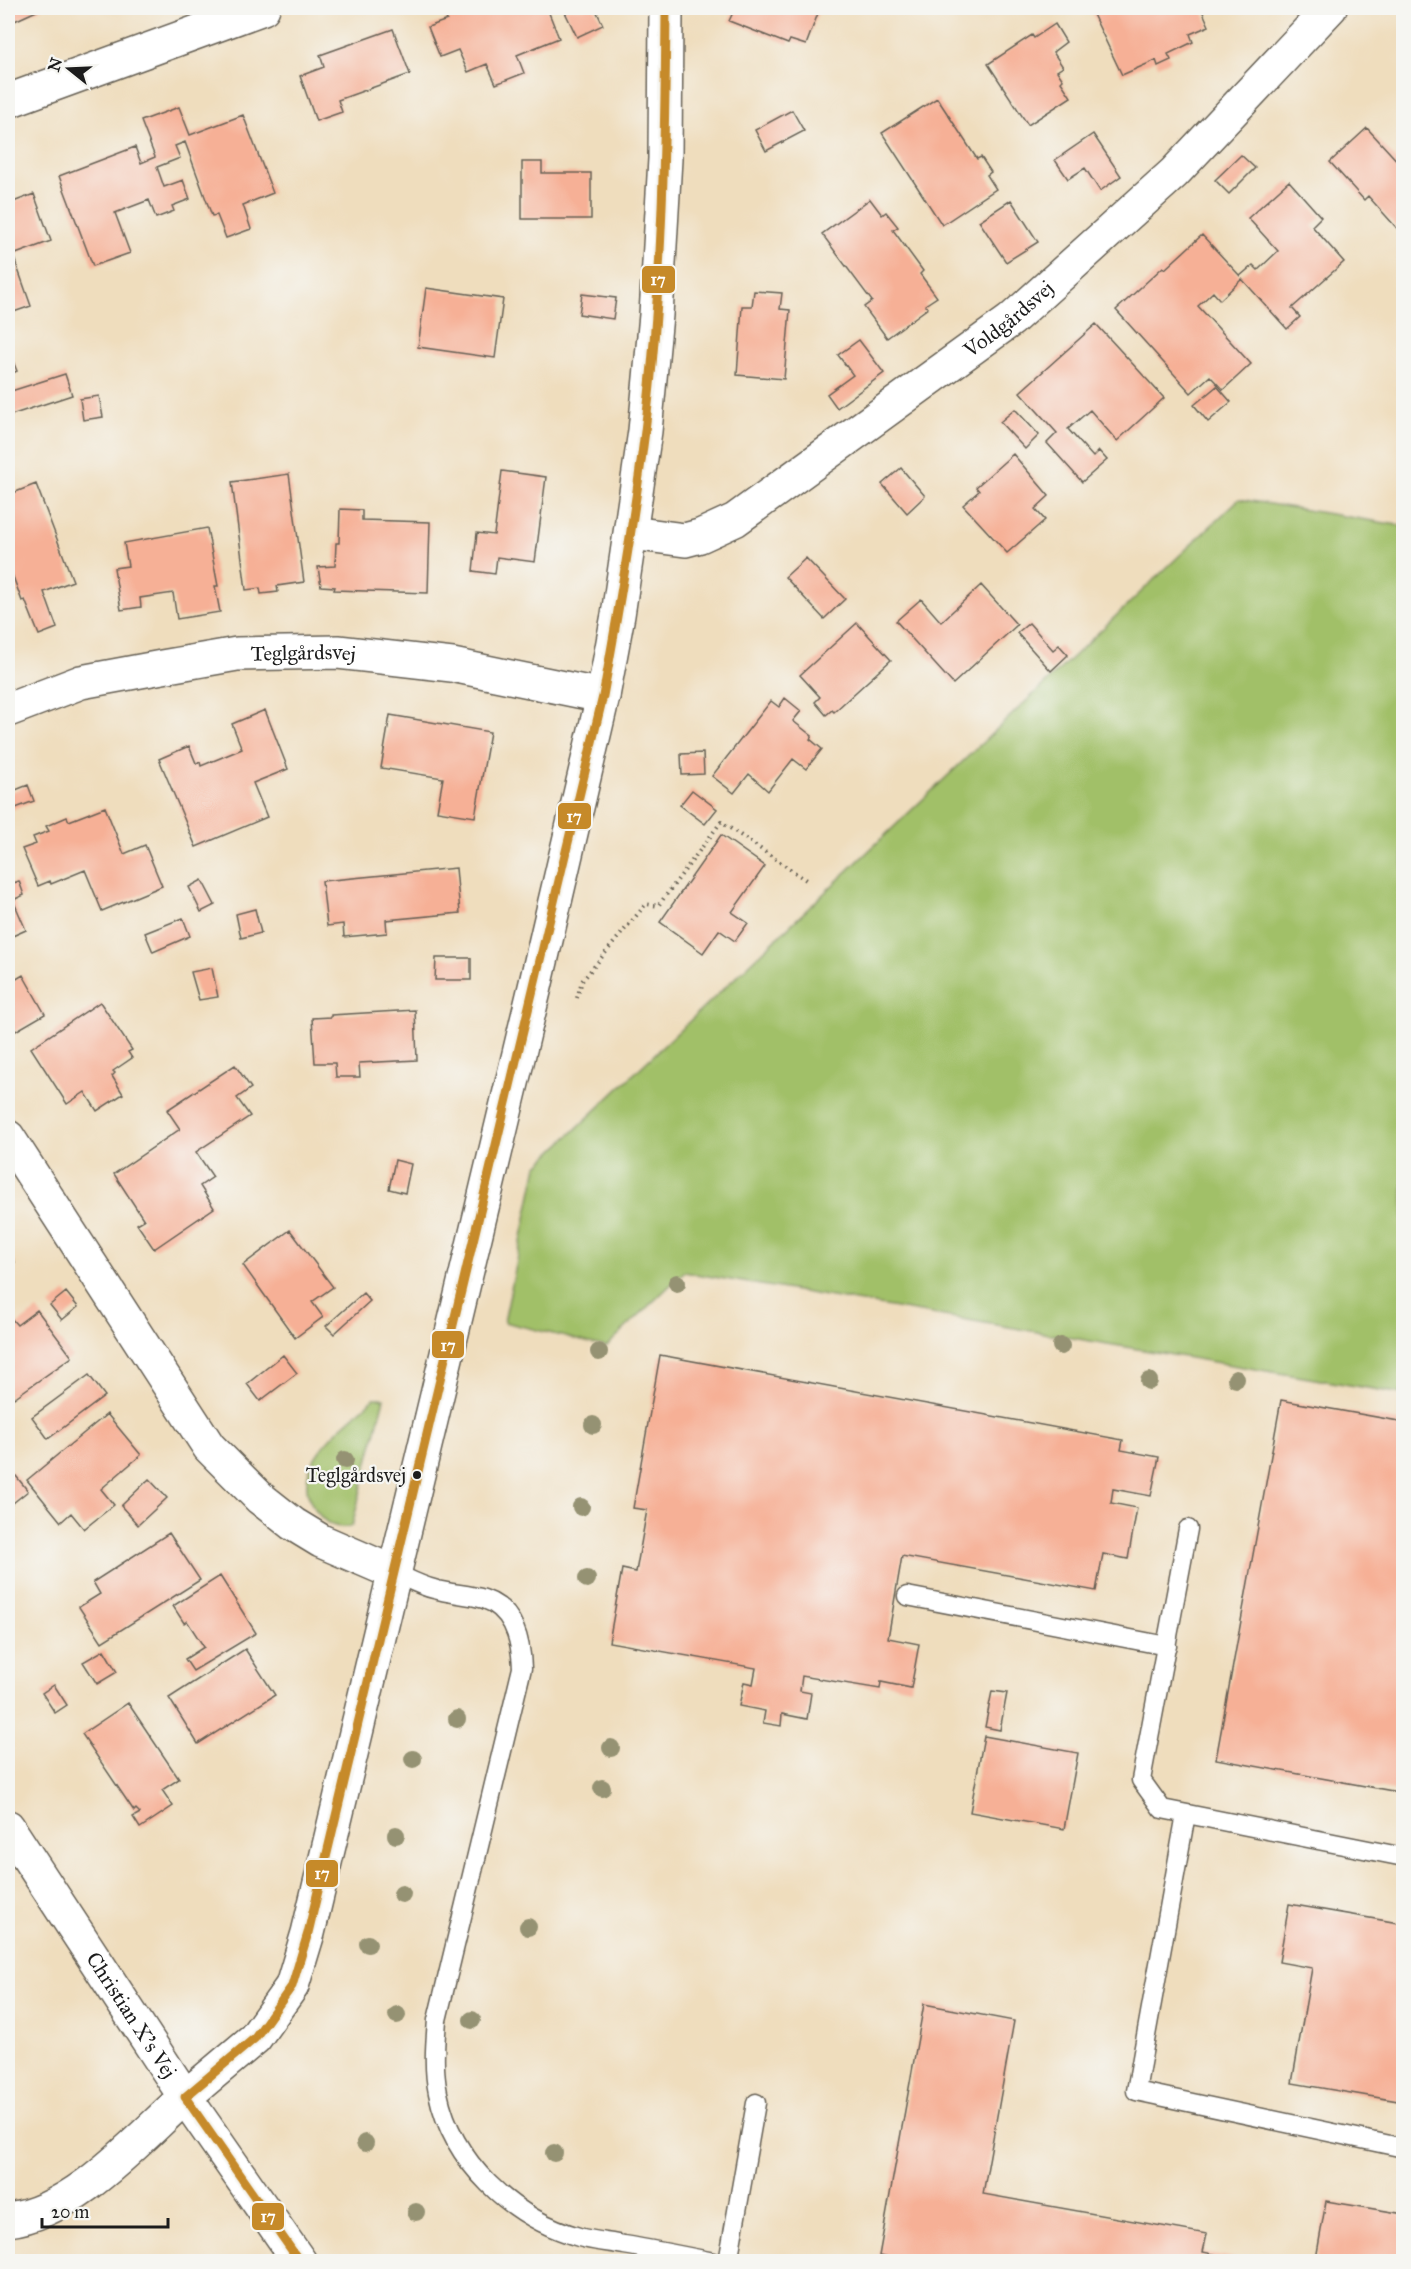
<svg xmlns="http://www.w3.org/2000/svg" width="1411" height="2269" font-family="'IM FELL Great Primer',serif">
	<rect width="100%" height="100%" fill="#f6f6f2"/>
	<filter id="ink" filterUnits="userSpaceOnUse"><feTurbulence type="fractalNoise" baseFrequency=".0167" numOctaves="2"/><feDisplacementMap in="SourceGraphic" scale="12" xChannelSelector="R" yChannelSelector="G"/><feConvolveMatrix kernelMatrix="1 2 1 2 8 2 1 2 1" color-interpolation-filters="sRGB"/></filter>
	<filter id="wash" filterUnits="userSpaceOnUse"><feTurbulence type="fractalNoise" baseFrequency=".008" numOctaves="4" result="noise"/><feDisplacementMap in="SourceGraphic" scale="24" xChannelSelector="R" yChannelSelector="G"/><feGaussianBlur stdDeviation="1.35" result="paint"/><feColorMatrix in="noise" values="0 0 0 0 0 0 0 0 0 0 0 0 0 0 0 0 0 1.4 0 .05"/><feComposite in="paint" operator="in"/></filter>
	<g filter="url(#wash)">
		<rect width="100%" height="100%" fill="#efddbd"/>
		<path fill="#a1c068" stroke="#5e6e42" stroke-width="1.5" d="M1239,499L1403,526V1394L684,1272L606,1347L504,1322L537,1166Z
			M374,1398H384L352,1526C335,1529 327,1525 317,1512C282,1467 345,1425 374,1398Z"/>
		<g id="blocks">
			<path fill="#f6b096" d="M8,8H43L8,24Z
				M466,8H547L559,38L517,55L524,73L496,84L487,64L468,72L458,50L440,57L428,27L447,20L446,16Z
				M563,8H595L603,25L577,37Z
				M735,8H820L806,45L790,40L788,44L729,21Z
				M1090,8H1136L1138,12L1148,8H1201L1209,26L1190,34L1193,42L1168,54L1171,60L1158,66L1156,60L1122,75Z
				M1055,24L1066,42L1053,52L1063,67L1057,71L1063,80L1061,82L1071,97L1028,125L988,64L1032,35L1034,38Z
				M393,29L410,74L338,100L342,112L316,121L300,76L324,67L320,55Z
				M937,98L977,159L981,157L991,172L987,175L996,189L942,225L882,133Z
				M179,107L190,135L243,115L273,193L243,205L251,229L226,238L217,215L212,216L185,142L175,146L180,158L157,167L164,187L183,180L190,199L172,206L174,211L156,218L149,200L115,213L130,253L93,266L59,176L135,147L141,163L155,157L141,121Z
				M792,110L804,131L766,151L755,130Z
				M1367,128L1401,165L1399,167L1404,173V236L1368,196L1364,200L1330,162Z
				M1093,134L1121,176L1100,191L1085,168L1068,179L1055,160Z
				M1241,155L1255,168L1229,194L1215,180Z
				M522,162H542V173H591V219H522Z
				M1289,181L1321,217L1312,226L1344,262L1292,308L1300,317L1287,329L1242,279L1220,300L1213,292L1198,306L1251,364L1223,390L1210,376L1191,393L1116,310L1163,267L1165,269L1202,235L1240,276L1253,265L1258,270L1278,251L1248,218Z
				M34,194L51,241L13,255L31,306L8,314V204Z
				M870,199L882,215L886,212L898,227L893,230L923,271L920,274L937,297L925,305L928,308L887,338L864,307L872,301L822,234Z
				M1011,200L1038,242L1006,262L979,221Z
				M426,288L503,299L495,358L418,347Z
				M754,291L782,293L780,309L790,310L784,379L737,375L742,306H752Z
				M582,294L616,298L613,319L579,314Z
				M1096,324L1164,398L1117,441L1090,410L1068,429L1093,457L1099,451L1107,460L1082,482L1047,443L1057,433L1020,392Z
				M859,340L884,373L837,408L827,394L853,375L838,355Z
				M8,349L17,371L8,375Z
				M65,374L72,395L11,415L8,403V392Z
				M1217,386L1231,402L1208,422L1194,405Z
				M99,396L103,417L83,420L80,399Z
				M1015,409L1039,435L1025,449L1000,422Z
				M1013,454L1049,496L1035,509L1045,520L1007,553L963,505L979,491L976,487Z
				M901,468L925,496L907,513L882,484Z
				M502,471L546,477L535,562L497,557L495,574L473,571L477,533L494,535Z
				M289,474L304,582L277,586L278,592L261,594L260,588L246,590L232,482Z
				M36,484L73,581L44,592L57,628L39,635L25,600L22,601L8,563V495Z
				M340,509L362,510V520L430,522L428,593L334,590L335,587L321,586L318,567L335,566L336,543H339Z
				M207,528L218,586H215L220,612L177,619L173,593L140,598L141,607L121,610L114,568L128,566L124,543Z
				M806,558L845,599L824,619L785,577Z
				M981,585L1017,625L953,684L896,621L921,599L941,622Z
				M857,623L891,660L834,712L832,710L826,715L815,702L820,697L800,675Z
				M1029,623L1053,650L1059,645L1068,655L1051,671L1017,633Z
				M785,698L801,711L793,721L812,736L810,739L822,749L806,769L793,759L768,791L749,774L734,793L712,776L771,701L779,707Z
				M265,710L288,769L253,783L267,817L196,847L159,759L189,746L196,763L200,762L201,766L242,749L232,724Z
				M390,715L490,732L475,817L437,811L443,778L381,768Z
				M703,753L704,774L682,775L681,754Z
				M28,785L34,801L8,811V793Z
				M692,790L717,809L705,824L680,805Z
				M105,807L124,854L145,845L162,886L102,911L85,870L51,884L50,881L38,886L22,849L36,844L33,837L49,831L46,826L67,817L69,821Z
				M721,835L765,866L732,912L748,923L735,941L719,930L703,953L660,922Z
				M456,868L460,913L386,920L387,933L344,937L343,924L327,926L322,881Z
				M202,880L215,905L201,912L189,887Z
				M19,881L24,895L13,900L26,930L8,938V885Z
				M255,909L261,933L241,938L236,914Z
				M183,918L190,936L153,952L145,933Z
				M436,958H471V980H435Z
				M212,968L218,997L199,1000L191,972Z
				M23,975L45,1014L14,1032L8,1022V984Z
				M100,1002L132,1050L128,1052L132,1058L113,1071L115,1073L112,1076L123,1094L97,1111L85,1092L67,1104L31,1048Z
				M415,1010L417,1060L359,1063L360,1077H336L335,1063H315L312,1018L331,1017V1015Z
				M235,1065L251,1088L237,1098L250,1116L196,1152L213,1177L200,1186L214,1208L154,1249L137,1224L144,1220L114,1174L180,1129L167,1110Z
				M395,1160L411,1164L405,1193L389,1189Z
				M290,1230L333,1287L312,1302L323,1317L295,1338L243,1265Z
				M8,1251L15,1262L8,1267L14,1275L8,1280Z
				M66,1292L78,1307L62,1320L50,1305Z
				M363,1293L370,1301L334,1334L326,1326Z
				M37,1310L72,1357L14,1398L12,1394L8,1398V1319L10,1317L17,1325Z
				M283,1355L297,1373L260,1401L247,1384Z
				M660,1355L1123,1440L1121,1450L1159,1457L1151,1496L1113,1489L1111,1503L1137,1508L1128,1559L1103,1554L1096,1591L902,1556L888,1638L919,1644L911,1688L881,1682L880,1689L802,1676L800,1691L811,1693L807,1719L782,1714L781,1726L763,1723L765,1711L739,1706L744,1682L753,1684L756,1668L609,1642L622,1569L636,1572L647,1510L633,1508Z
				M89,1375L105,1396L48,1439L32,1417Z
				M1281,1400L1404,1422V1793L1216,1759Z
				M107,1414L141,1455L101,1489L114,1505L84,1529L71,1513L61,1522L27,1480Z
				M12,1471L28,1491L8,1507V1475Z
				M149,1479L167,1498L138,1525L121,1506Z
				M169,1533L200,1580L102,1642L79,1607L100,1594L93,1582Z
				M220,1576L256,1633L193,1671L185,1659L204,1647L187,1621L184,1623L173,1606Z
				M245,1649L275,1695L198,1744L169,1698Z
				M104,1650L117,1672L97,1684L83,1662Z
				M54,1685L67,1705L55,1713L42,1693Z
				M992,1691L1007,1693L1000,1730L985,1727Z
				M128,1703L179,1779L162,1790L173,1806L140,1828L133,1817L140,1813L136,1809L134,1811L82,1734Z
				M984,1736L1078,1753L1064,1829L970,1812Z
				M1289,1904L1404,1924V2102L1292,2083L1312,1968L1279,1962Z
				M924,2004L1014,2021L983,2194L1207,2234L1203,2252L1251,2262H910L879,2256Z
				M1326,2201L1404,2214V2262H1318V2259H1316Z"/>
		</g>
	</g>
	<g filter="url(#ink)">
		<use href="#blocks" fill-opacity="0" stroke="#666054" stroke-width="1.5"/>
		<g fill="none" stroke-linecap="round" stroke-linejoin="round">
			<defs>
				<path id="service" d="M1188,1529L1141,1780L1162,1809L1404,1857
					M395,1573C408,1579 421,1586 434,1589C450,1594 468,1594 484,1599C514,1609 521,1640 522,1668L437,2020C435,2045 433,2069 438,2093C452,2162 512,2218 579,2237C593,2241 609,2242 624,2245C654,2250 684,2256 714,2262
					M907,1596L1167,1646
					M1186,1814L1136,2091L1404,2148
					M728,2262L756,2103"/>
				<g id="minor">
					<path d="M8,101L263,8"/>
					<path id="s1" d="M631,533L685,540L700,536L735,520L1011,320L1174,173L1330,8"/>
					<path id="s2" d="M8,710L81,682L162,667L237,654L338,652L452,665L603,696"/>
					<path d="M8,1137L209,1447L260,1498L293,1524L321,1541L395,1573"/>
					<path d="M8,2220C75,2212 136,2141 185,2097"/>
				</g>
				<g id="tertiary">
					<path id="s3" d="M8,1827L185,2097L300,2262"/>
					<path d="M185,2097L255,2038L292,1986L308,1933L535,987L603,696L618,615L645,431L656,315L665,159L666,8"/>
				</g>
			</defs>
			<use href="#service" stroke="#666054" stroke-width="21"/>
			<use href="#minor" stroke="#666054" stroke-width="36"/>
			<use href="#tertiary" stroke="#666054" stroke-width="36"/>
			<path stroke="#666054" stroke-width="4" stroke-dasharray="1.5 4.5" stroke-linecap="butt" d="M577,998L582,981L646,904L658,906L721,822L809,882"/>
			<use href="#service" stroke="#fff" stroke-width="18"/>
			<use href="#minor" stroke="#fff" stroke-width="33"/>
			<use href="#tertiary" stroke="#fff" stroke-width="33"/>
			<defs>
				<path id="bus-1" d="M185,2097L255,2038L292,1986L308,1933L603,696C619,608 634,519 645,431C662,290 665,149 666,8
					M185,2097L300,2262"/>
			</defs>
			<use href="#bus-1" stroke="#f6f6f2" stroke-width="14"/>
			<use href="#bus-1" stroke="#c68a29" stroke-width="9"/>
		</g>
		<g fill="#959273">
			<circle cx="677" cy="1283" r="9"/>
			<circle cx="1061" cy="1346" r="9"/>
			<circle cx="599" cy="1352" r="9"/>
			<circle cx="1236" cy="1379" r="9"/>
			<circle cx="1149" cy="1381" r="9"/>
			<circle cx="593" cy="1425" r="9"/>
			<circle cx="345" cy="1460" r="9"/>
			<circle cx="581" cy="1507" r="9"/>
			<circle cx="587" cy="1579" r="9"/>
			<circle cx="457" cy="1719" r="9"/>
			<circle cx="611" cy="1748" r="9"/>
			<circle cx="413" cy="1759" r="9"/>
			<circle cx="602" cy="1788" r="9"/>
			<circle cx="396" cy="1835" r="9"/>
			<circle cx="402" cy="1894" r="9"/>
			<circle cx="528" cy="1927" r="9"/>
			<circle cx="368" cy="1944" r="9"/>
			<circle cx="397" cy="2015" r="9"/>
			<circle cx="472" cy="2020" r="9"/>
			<circle cx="365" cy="2143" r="9"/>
			<circle cx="554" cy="2153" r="9"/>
			<circle cx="416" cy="2212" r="9"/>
		</g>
	</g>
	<circle fill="#1c1c1c" stroke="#f6f6f2" stroke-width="2" cx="417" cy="1475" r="5"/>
	<g text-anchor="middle" stroke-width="4.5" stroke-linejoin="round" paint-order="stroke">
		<g font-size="20" fill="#1c1c1c" stroke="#f6f6f2" text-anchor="end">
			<text x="406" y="1482">Teglgårdsvej</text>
		</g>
		<g font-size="21" fill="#1c1c1c" stroke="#f6f6f2">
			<text dy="7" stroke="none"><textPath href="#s1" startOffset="448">Voldgårdsvej</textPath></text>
			<text dy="7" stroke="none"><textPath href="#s2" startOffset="303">Teglgårdsvej</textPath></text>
			<text dy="7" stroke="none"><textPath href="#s3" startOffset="225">Christian X's Vej</textPath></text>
		</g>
	</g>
	<g stroke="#f6f6f2" stroke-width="2">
		<rect x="641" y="265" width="35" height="29" rx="6" fill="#c68a29"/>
		<rect x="557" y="802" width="35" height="28" rx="6" fill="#c68a29"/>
		<rect x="431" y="1330" width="34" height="29" rx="6" fill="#c68a29"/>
		<rect x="305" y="1859" width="34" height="29" rx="6" fill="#c68a29"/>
		<rect x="251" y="2202" width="34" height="29" rx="6" fill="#c68a29"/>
	</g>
	<g font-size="16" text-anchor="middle" font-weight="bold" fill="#fff">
		<text x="658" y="285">17</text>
		<text x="574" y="822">17</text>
		<text x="448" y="1351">17</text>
		<text x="322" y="1879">17</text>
		<text x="268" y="2222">17</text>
	</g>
	<rect width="1411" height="2269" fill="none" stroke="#f6f6f2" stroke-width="30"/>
	<g transform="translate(69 69) rotate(288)" stroke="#f6f6f2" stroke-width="4.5" paint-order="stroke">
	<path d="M0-4.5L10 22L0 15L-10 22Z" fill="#1c1c1c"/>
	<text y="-9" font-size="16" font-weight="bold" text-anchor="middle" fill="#1c1c1c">N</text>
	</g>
	<path d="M42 2218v9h126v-9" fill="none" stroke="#1c1c1c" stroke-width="3"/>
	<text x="51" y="2218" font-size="18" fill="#1c1c1c" stroke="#f6f6f2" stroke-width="4.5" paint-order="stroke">20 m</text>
</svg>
